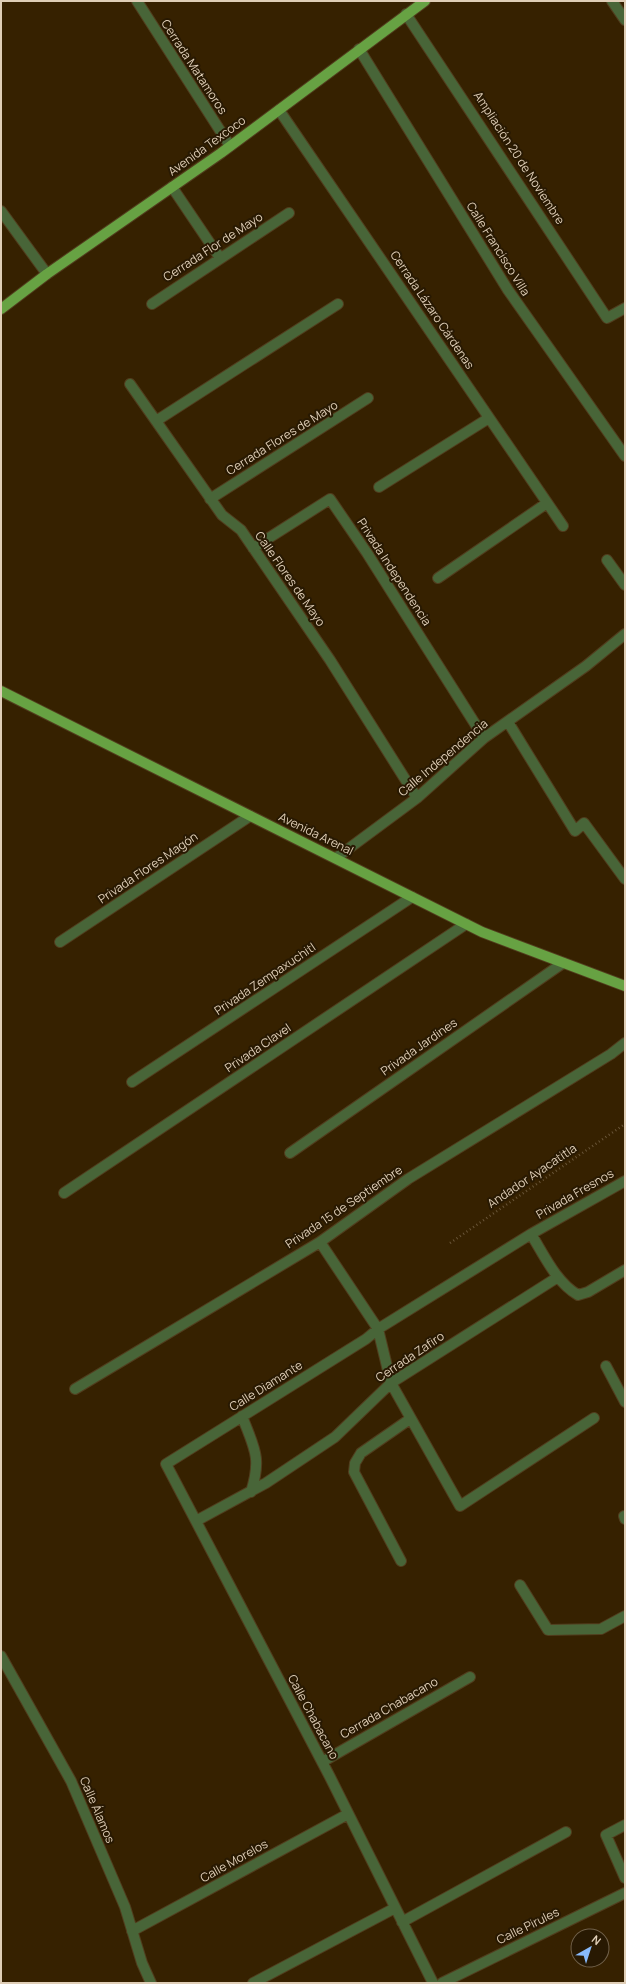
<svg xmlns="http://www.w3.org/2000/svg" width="626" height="1984" font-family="Manrope,sans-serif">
	<rect width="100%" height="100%" fill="#362100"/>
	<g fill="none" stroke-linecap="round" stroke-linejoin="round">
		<defs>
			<path id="minor" d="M137,1L230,146
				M612,1L625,20
				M406,14L607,318L625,308
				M359,49L508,290L625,456
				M279,110L563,526
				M172,187L220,258
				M1,211L47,274
				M152,304L289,213
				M130,384L222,515L241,530L330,660L417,798
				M156,421L338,304
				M379,487L489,418
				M210,499L368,398
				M253,548L330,499L367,553L484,738
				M607,560L625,585
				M438,578L547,503
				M508,722L575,831L584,823L625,879
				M336,858L417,798L484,738L586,666L625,634
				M60,942L250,816
				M132,1082L412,897
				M290,1153L563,963
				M64,1193L466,924
				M531,1234C544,1255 556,1282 578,1295L588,1292L625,1270
				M320,1242L378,1329L391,1383L460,1506L594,1418
				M606,1366L625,1402
				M75,1389L320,1242L408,1179L611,1054L625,1043
				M242,1416C254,1448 262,1457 251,1492
				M624,1516L625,1519
				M196,1521L266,1483L335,1437L391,1383L558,1277
				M401,1561L354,1472L355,1463L361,1453L410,1419
				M520,1585L548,1630L601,1629L625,1616
				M1,1656L71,1781L125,1907L142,1963L151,1983
				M322,1762L470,1677
				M625,1825L606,1835L625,1878
				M402,1922L566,1832
				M132,1931L348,1814
				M253,1983L395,1908
				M433,1983L330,1777L166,1464L366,1339L378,1329L531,1234L625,1181
				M442,1983L625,1893"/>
			<path id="major" d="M1,309L47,274L221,153L425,1
				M1,691L482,932L625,986"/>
		</defs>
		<use href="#minor" stroke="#513d1d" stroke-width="12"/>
		<use href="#major" stroke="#513d1d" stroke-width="12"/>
		<path stroke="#6b5739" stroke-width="2.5" stroke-dasharray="1 3" stroke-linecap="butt" d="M450,1243L625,1124"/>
		<use href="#minor" stroke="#486538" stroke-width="10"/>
		<use href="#major" stroke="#67a243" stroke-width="10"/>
	</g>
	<g text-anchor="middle" stroke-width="4" stroke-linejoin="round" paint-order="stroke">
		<g font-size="12" fill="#dfceb7" stroke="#281902">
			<text transform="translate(194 67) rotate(57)" y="4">Cerrada Matamoros</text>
			<text transform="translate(207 146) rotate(-36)" y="4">Avenida Texcoco</text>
			<text transform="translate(519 158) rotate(57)" y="4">Ampliación 20 de Noviembre</text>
			<text transform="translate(213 247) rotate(-33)" y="4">Cerrada Flor de Mayo</text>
			<text transform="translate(498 249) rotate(58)" y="4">Calle Francisco Villa</text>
			<text transform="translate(432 310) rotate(56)" y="4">Cerrada Lázaro Cárdenas</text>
			<text transform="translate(282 438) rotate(-32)" y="4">Cerrada Flores de Mayo</text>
			<text transform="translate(394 572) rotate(57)" y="4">Privada Independencia</text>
			<text transform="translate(290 579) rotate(55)" y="4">Calle Flores de Mayo</text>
			<text transform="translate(443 758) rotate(-40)" y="4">Calle Independencia</text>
			<text transform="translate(316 834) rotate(26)" y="4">Avenida Arenal</text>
			<text transform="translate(148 868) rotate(-34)" y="4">Privada Flores Magón</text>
			<text transform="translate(265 979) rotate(-34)" y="4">Privada Zempaxuchitl</text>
			<text transform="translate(419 1047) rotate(-35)" y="4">Privada Jardines</text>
			<text transform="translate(258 1048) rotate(-34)" y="4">Privada Clavel</text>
			<text transform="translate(532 1176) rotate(-34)" y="4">Andador Ayacatitla</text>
			<text transform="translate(575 1194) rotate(-30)" y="4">Privada Fresnos</text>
			<text transform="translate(344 1207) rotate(-34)" y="4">Privada 15 de Septiembre</text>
			<text transform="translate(410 1357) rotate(-34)" y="4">Cerrada Zafiro</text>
			<text transform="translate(266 1386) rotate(-32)" y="4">Calle Diamante</text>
			<text transform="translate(389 1708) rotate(-30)" y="4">Cerrada Chabacano</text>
			<text transform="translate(313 1717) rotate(62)" y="4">Calle Chabacano</text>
			<text transform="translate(97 1810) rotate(67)" y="4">Calle Álamos</text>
			<text transform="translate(234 1861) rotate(-29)" y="4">Calle Morelos</text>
			<text transform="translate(528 1926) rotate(-26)" y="4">Calle Pirules</text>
		</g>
	</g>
	<rect width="626" height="1984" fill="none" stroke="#dfceb7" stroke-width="4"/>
	<g transform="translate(590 1948) rotate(39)"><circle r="19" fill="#281902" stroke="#71614a"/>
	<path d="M0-3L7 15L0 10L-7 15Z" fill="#88bafc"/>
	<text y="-6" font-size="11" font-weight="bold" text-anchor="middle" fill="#dfceb7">N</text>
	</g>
</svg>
